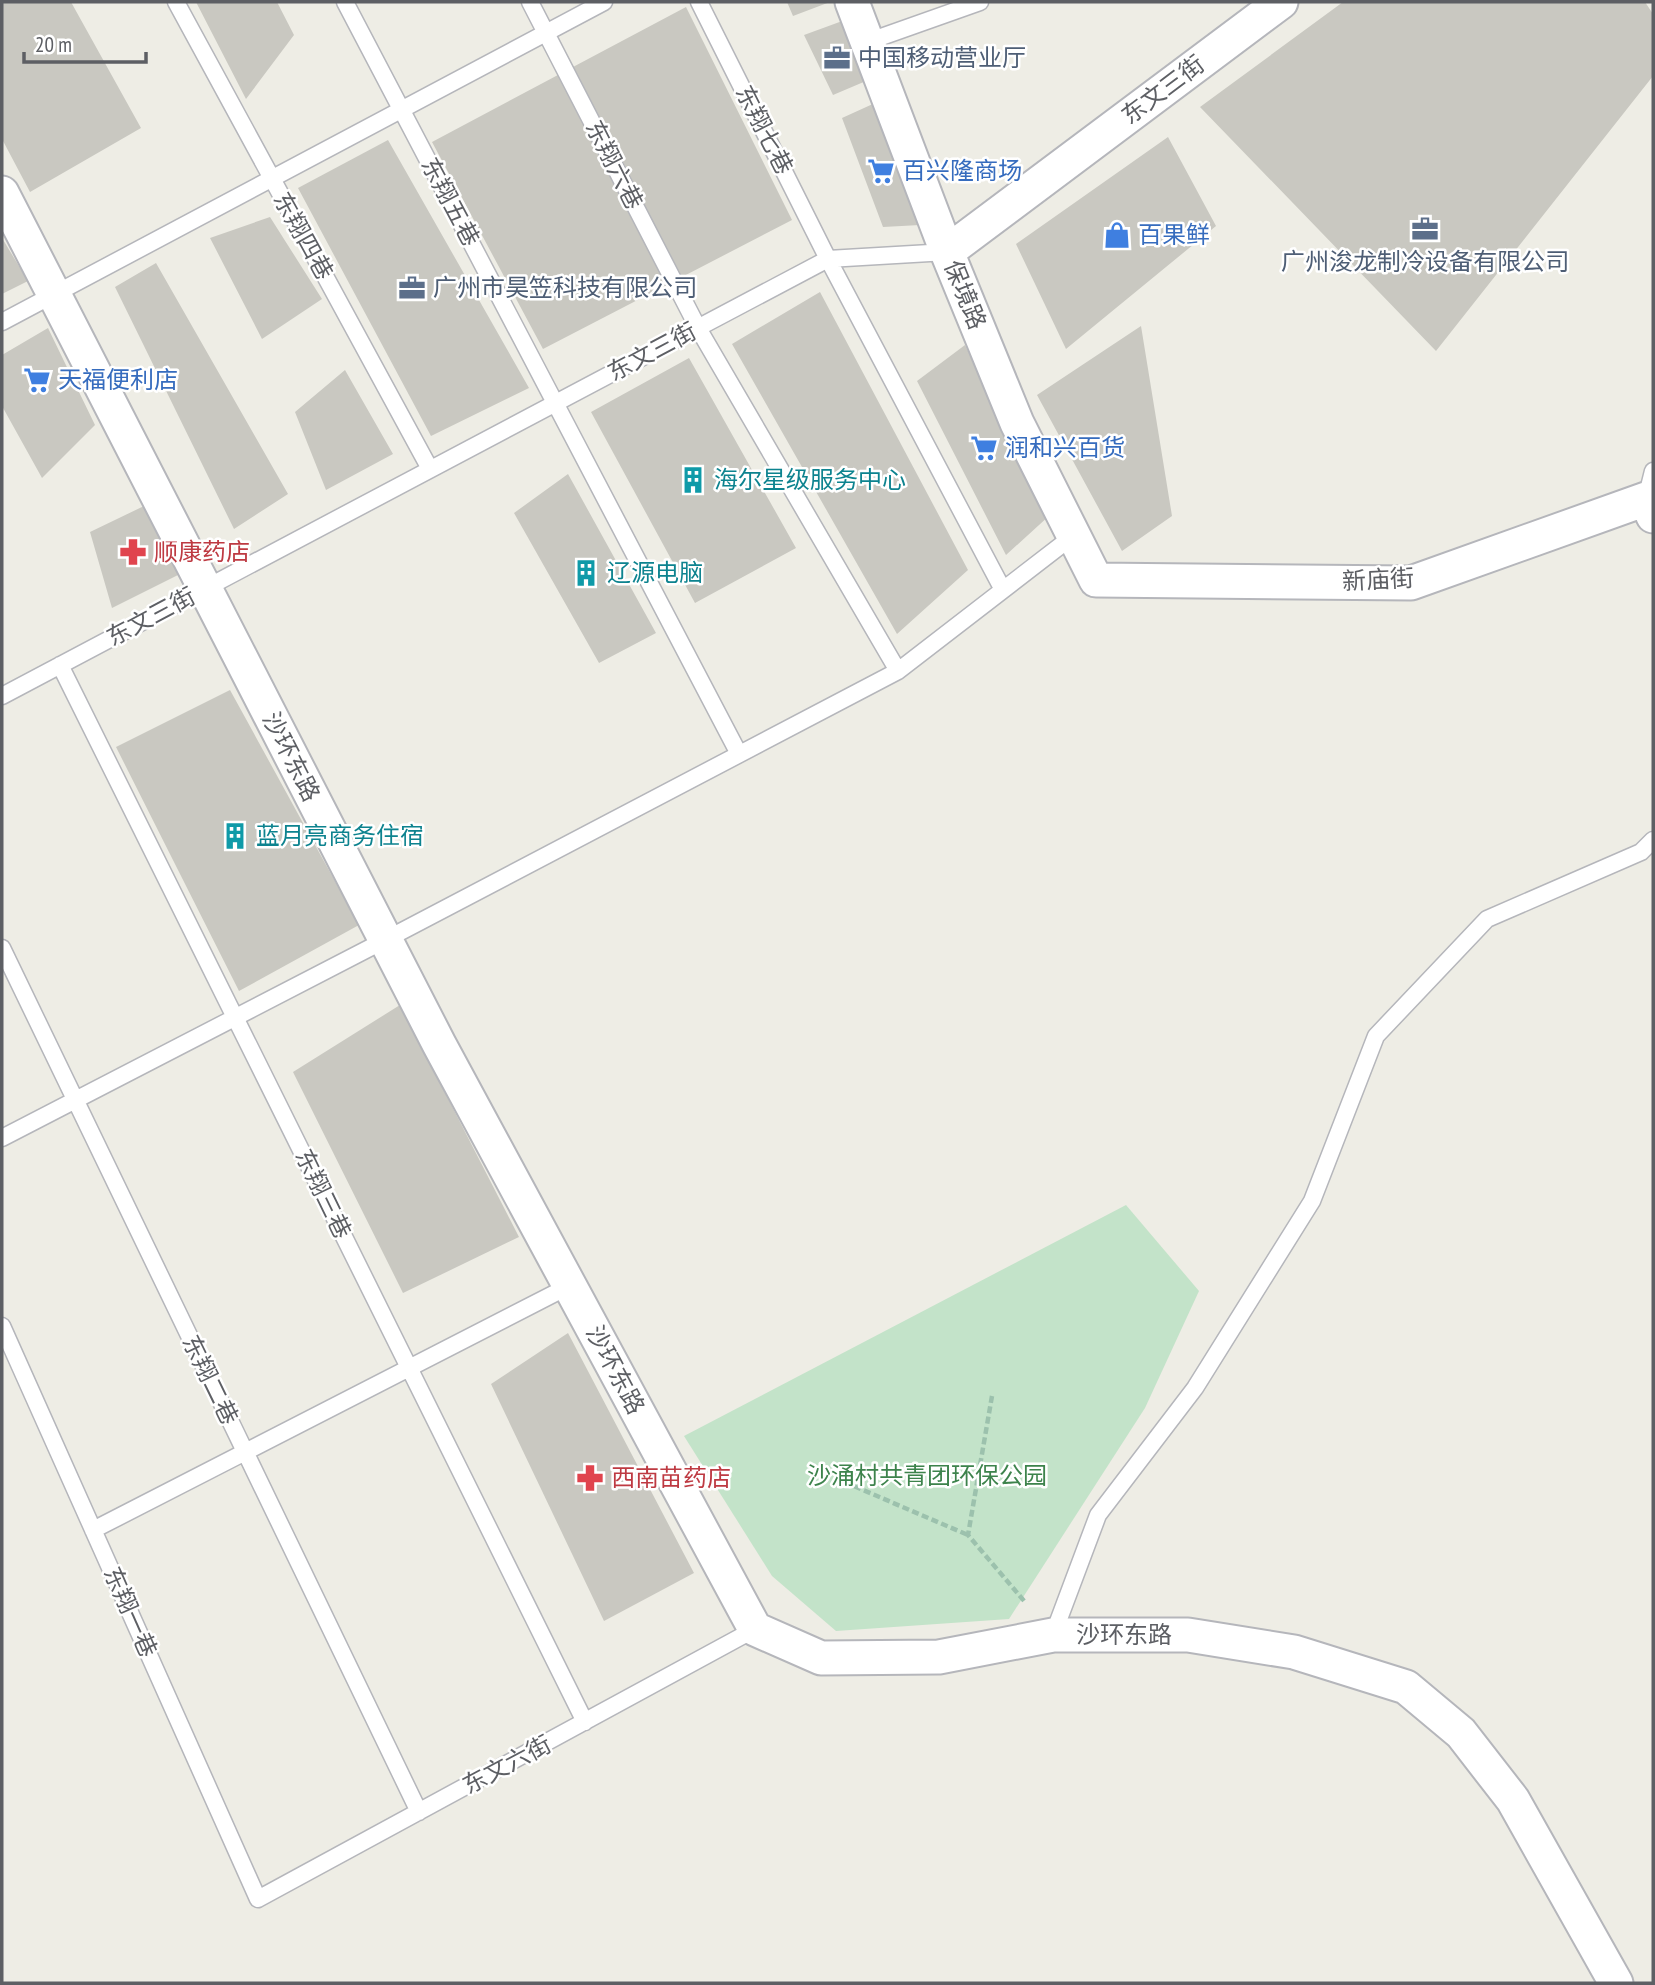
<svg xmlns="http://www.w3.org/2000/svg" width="1655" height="1985" font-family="'PT Sans Narrow','Noto Sans SC',sans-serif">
	<rect width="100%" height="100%" fill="#eeede5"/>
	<path fill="#c3e3c9" d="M1126,1205L1199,1291L1145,1408L1009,1619L836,1631L772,1576L684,1436Z"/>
	<path fill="#c9c8c1" d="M2,2H71L141,128L30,192L2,139Z
		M196,2H277L294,35L246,99Z
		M787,2H830L793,16Z
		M1343,2H1645L1653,14V76L1436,351L1200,107Z
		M686,7L792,220L543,349L432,142Z
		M845,20L866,81L833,95L804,35Z
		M875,103L920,225L883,227L842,118Z
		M1168,137L1216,226L1066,349L1016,244Z
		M388,140L529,388L431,436L298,188Z
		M270,217L322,299L262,339L210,238Z
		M2,238L28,281L2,294Z
		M156,263L288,494L234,529L115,287Z
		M820,292L968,570L897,634L732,344Z
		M1141,326L1172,516L1122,551L1037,395Z
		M48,328L95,425L42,478L2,406V355Z
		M965,345L1050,515L1006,555L917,381Z
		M689,358L796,548L695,603L591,412Z
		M345,370L393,454L326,490L295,412Z
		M568,474L656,633L599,663L514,513Z
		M144,506L182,573L112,608L90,532Z
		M230,690L359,925L239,991L116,747Z
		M400,1005L519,1237L403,1293L293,1072Z
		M568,1333L694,1573L604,1621L491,1384Z"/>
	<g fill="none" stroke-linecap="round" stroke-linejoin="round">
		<defs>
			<path id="lane" d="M176,2L430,469
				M345,2L739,754
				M530,2L698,328L898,671
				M699,2L828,259L1003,590
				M867,42L980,2
				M2,322L604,2
				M1646,499L1653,471
				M60,665L585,1722
				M2,696L828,259L947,252
				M2,948L419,1812
				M2,1138L385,940L898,671L1073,536
				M2,1326L258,1899L755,1629
				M93,1530L569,1286
				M1053,1635L1098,1515L1195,1388L1312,1201L1376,1036L1487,919L1641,852L1653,840"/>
			<path id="street" d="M852,2L947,252L1017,423L1096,580L1411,583L1646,499L1653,516
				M2,193L439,1044L755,1629L821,1658L939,1657L1053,1635H1188L1294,1652L1406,1687L1461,1733L1513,1800L1616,1983
				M947,252L1281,2"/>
		</defs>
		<use href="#lane" stroke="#b5b6bb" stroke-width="19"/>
		<use href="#street" stroke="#b5b6bb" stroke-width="37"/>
		<path stroke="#9cc1ad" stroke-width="4.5" stroke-dasharray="7 3.5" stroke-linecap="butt" d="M992,1396L968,1535L1025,1602
			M835,1478L968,1535"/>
		<use href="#lane" stroke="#fff" stroke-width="16"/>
		<use href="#street" stroke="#fff" stroke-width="33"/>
	</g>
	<defs>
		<symbol id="office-bare" viewBox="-9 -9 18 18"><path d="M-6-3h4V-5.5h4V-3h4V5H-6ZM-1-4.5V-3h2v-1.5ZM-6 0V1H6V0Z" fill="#5c6f8a" stroke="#fff" stroke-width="2.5" paint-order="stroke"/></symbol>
		<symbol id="supermarket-bare" viewBox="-9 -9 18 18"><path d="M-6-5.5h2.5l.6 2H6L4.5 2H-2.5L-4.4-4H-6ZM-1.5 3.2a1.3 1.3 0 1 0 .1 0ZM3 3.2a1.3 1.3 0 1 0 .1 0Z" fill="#3f7fe0" stroke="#fff" stroke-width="2.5" paint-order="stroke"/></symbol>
		<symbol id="shop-bare" viewBox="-9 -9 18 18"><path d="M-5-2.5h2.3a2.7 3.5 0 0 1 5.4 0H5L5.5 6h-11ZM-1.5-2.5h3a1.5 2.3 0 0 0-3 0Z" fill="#3f7fe0" stroke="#fff" stroke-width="2.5" paint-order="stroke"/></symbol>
		<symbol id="building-bare" viewBox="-9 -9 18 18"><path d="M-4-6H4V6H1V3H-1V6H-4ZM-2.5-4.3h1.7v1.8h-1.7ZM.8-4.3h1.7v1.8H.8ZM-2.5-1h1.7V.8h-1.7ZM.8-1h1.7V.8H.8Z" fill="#0f9aa8" stroke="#fff" stroke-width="2.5" paint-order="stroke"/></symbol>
		<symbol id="pharmacy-bare" viewBox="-9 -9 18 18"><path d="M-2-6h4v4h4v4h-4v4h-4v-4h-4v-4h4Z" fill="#e0444e" stroke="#fff" stroke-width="2.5" paint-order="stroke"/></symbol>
	</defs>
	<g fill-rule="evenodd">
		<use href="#office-bare" x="818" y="39" width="38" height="38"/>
		<use href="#supermarket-bare" x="862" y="152" width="38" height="38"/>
		<use href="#office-bare" x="1406" y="210" width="38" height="38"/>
		<use href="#shop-bare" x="1098" y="216" width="38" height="38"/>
		<use href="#office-bare" x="393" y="269" width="38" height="38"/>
		<use href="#supermarket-bare" x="18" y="361" width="38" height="38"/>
		<use href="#supermarket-bare" x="965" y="429" width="38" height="38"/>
		<use href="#building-bare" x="674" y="461" width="38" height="38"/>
		<use href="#pharmacy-bare" x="114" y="533" width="38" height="38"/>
		<use href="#building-bare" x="567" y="554" width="38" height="38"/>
		<use href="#building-bare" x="216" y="817" width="38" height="38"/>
		<use href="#pharmacy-bare" x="571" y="1459" width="38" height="38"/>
	</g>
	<g text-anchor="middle" stroke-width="5" stroke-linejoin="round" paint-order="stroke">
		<g font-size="24" fill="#4e5e75" stroke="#fff" text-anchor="start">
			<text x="858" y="66">中国移动营业厅</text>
			<text x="1425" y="270" text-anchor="middle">广州浚龙制冷设备有限公司</text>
			<text x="433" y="296">广州市昊笠科技有限公司</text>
		</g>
		<g font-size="24" fill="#5d5f64" stroke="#fff">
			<text transform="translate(1163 90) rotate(-37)" y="8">东文三街</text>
			<text transform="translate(764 130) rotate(63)" y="8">东翔七巷</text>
			<text transform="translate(614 165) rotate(63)" y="8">东翔六巷</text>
			<text transform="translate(450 202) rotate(62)" y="8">东翔五巷</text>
			<text transform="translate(303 236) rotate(61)" y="8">东翔四巷</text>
			<text transform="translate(965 295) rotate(68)" y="8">保境路</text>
			<text transform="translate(652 352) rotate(-28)" y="8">东文三街</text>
			<text transform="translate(1378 580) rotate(-3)" y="8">新庙街</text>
			<text transform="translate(151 617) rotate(-28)" y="8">东文三街</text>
			<text transform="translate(291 757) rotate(63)" y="8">沙环东路</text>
			<text transform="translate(323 1194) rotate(64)" y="8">东翔三巷</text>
			<text transform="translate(615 1370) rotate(62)" y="8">沙环东路</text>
			<text transform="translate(210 1380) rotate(64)" y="8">东翔二巷</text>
			<text transform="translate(130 1612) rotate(66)" y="8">东翔一巷</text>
			<text x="1124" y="1643">沙环东路</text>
			<text transform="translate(507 1765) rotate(-28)" y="8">东文六街</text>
		</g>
		<g font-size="24" fill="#366cbe" stroke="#fff" text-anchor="start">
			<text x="902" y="179">百兴隆商场</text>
			<text x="1138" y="243">百果鲜</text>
			<text x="58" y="388">天福便利店</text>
			<text x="1005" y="456">润和兴百货</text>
		</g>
		<g font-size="24" fill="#0d838f" stroke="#fff" text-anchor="start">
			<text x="714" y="488">海尔星级服务中心</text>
			<text x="607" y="581">辽源电脑</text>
			<text x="256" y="844">蓝月亮商务住宿</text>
		</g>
		<g font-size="24" fill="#be3a42" stroke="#fff" text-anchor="start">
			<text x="154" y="560">顺康药店</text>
			<text x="611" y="1486">西南苗药店</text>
		</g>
		<g font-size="24" fill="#3d834c" stroke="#fff">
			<text x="927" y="1484">沙涌村共青团环保公园</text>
		</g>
	</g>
	<rect width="1655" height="1985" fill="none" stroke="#5d5f64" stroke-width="7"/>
	<path d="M24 52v10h122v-10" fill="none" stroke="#5d5f64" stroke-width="3.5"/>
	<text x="35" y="52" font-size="21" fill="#5d5f64" stroke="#ffffff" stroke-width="5" paint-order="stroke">20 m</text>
</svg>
